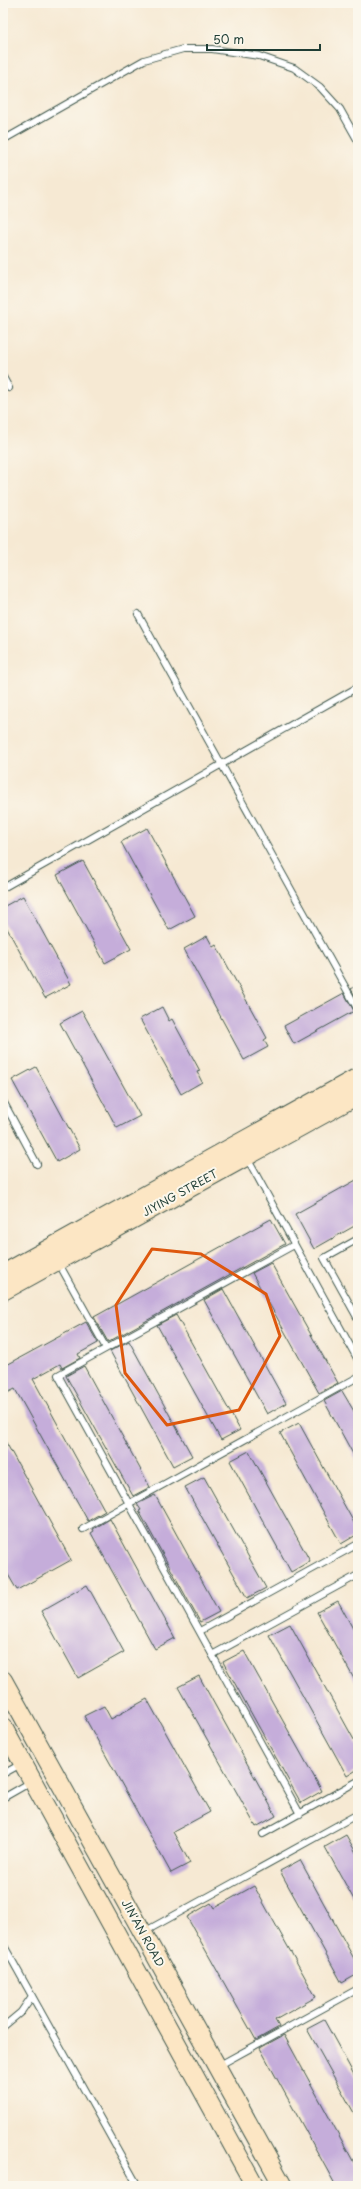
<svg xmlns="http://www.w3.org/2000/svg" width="361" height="2189" font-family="'Playpen Sans',sans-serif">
	<rect width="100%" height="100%" fill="#fbf7ec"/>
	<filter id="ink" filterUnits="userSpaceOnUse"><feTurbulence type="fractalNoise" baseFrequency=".025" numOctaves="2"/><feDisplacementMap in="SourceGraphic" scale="8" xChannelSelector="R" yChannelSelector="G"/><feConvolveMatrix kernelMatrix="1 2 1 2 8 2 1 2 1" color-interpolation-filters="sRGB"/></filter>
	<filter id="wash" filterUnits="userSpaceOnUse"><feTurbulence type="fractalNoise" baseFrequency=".012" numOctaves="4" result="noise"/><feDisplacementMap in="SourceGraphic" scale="16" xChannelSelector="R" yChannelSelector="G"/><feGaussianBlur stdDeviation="0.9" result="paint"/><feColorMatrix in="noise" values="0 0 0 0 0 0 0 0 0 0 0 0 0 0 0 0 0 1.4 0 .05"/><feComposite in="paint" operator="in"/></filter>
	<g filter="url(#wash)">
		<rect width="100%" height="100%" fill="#f6e9d3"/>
		<g id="blocks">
			<path fill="#c5adda" d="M147,828L195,916L169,930L121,842Z
				M83,861L131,949L105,963L57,875Z
				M23,896L71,984L45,998L3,921V907Z
				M207,936L213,947L216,945L267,1038L264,1040L268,1047L244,1060L184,949Z
				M358,985V1001L351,989Z
				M344,993L354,1011L294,1044L284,1026Z
				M162,1007L169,1021L172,1019L200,1071L197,1072L202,1082L181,1094L140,1019Z
				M82,1011L140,1116L117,1128L60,1023Z
				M36,1067L80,1149L57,1162L12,1080Z
				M358,1179V1224L314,1249L295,1214Z
				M271,1219L285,1244L108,1342L94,1317Z
				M271,1263L338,1383L319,1393L252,1273Z
				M223,1289L286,1403L267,1414L204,1300Z
				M176,1315L240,1430L221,1440L157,1325Z
				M86,1322L98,1343L78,1354L80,1358L62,1368L60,1364L33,1379L105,1511L88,1521L15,1389L3,1395V1367Z
				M129,1341L192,1456L173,1466L110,1351Z
				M84,1366L150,1487L133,1496L66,1376Z
				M342,1391L358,1418V1463L324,1401Z
				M299,1423L358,1530V1534L341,1544L280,1433Z
				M3,1437L71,1560L17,1590L3,1566Z
				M249,1451L310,1561L291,1572L230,1461Z
				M204,1477L266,1588L247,1598L185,1487Z
				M155,1495L219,1612L200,1622L139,1511L141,1510L137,1504Z
				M110,1519L175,1638L155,1649L91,1533L94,1531L93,1529Z
				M87,1585L124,1652L78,1678L41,1611Z
				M338,1601L358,1638V1686L317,1612Z
				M290,1624L358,1747V1769L347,1776L269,1635Z
				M244,1651L322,1791L301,1803L223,1662Z
				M199,1676L276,1816L256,1827L178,1687Z
				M147,1699L210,1812L173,1832L190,1863L171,1873L84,1716L104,1706L111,1719Z
				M346,1835L358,1856V1907L325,1847Z
				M300,1860L358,1966V1974L342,1983L280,1871Z
				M254,1886L316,1997L275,2020L279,2027L256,2040L187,1917L211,1903L214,1908Z
				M324,2020L358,2082V2120L307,2029Z
				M284,2035L358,2170V2186H336L260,2048Z"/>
		</g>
	</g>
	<g filter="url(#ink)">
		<use href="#blocks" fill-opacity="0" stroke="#3f574c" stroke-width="1"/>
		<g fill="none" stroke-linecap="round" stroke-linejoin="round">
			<defs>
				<path id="lane" d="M3,140L144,60L183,49H212L259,56L294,68L320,87L340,109L358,141
					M3,377L9,388
					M138,614L358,1010
					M3,888L358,687
					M3,1101L37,1164
					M247,1158L358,1360
					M358,1239L324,1258L358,1319
					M294,1245L58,1375L300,1814
					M58,1262L106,1348
					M83,1529L358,1377
					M200,1631L358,1544
					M212,1655L358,1575
					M3,1774L21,1764
					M3,1798L31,1782
					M263,1834L358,1781
					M144,1932L358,1814
					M3,1944L138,2186
					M3,2027L21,2012L32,1996
					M218,2066L358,1989"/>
				<path id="secondary" d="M3,1274L358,1077
					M3,1291L358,1095
					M3,1680L283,2186
					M3,1727L255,2186"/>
			</defs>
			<use href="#lane" stroke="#3f574c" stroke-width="8"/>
			<use href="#secondary" stroke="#3f574c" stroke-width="20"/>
			<use href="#lane" stroke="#fff" stroke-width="6"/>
			<use href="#secondary" stroke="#fce6c4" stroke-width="18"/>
		</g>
	</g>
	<path fill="none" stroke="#de580e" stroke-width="3" stroke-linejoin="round" d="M152,1249L201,1254L266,1294L280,1336L239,1410L167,1425L125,1373L116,1305Z"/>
	<g text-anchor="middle" stroke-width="4" stroke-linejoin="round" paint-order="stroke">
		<g font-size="11" fill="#1f3d34" stroke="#fbf7ec">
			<text transform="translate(180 1193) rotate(-29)" y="4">JIYING STREET</text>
			<text transform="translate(143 1933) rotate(61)" y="4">JIN'AN ROAD</text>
		</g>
	</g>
	<rect width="361" height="2189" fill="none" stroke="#fbf7ec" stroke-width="16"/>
	<path d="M207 44v6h113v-6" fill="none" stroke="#1f3d34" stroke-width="2"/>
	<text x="213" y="44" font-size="12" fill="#1f3d34" stroke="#fbf7ec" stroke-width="3" paint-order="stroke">50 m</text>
</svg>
